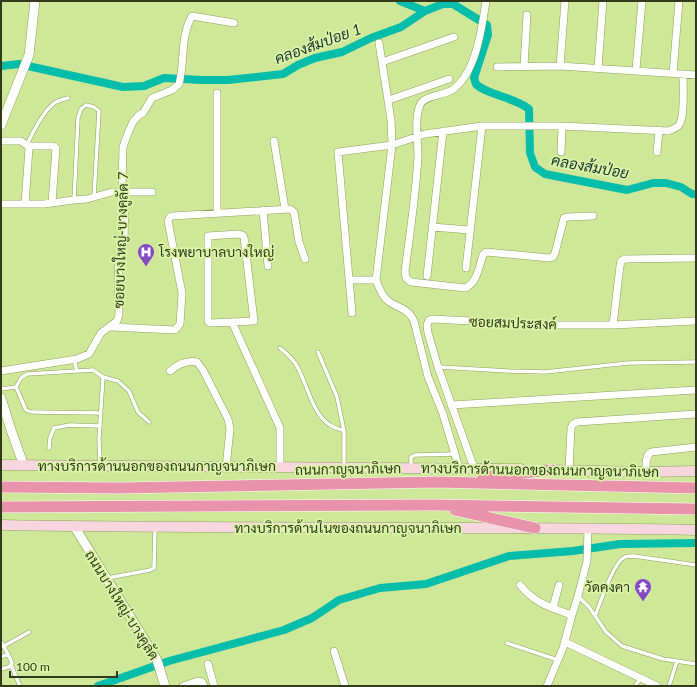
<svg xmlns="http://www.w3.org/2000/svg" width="697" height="687" font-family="Lato,Sarabun,sans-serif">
	<rect width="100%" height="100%" fill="#cee799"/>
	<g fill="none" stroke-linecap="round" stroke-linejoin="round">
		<path stroke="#04bdab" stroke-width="8" d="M400,1L425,11
			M1,66L19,64L123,87L144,86L164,78L202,80H228L283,74L298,65L315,58L342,52L371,38L401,27L425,11L443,4H453L487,25L488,35L474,78C475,80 475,82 476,84C485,94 516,98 529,109L530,153L535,167L545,174L627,190L653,183H666L681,187L692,194H696
			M98,686L169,661L284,630L312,618L339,600L380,588L426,584L509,556L573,551L620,544L696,543"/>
		<defs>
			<path id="service" d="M27,145C32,133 45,108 56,102C60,100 64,99 68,98
				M74,200L78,118L81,109L86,105L94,107L99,111L94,197
				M280,348C286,353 291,357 295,363C307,381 311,413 330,425C334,428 340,429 344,431
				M318,352L337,397L344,431V466
				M74,360L77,371
				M439,367L508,371L545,372L628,363L696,362
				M103,377L118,381L129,391L138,412L149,422
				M16,387L26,410L31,412L101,413
				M1,389L16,387L21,378L27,374L93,370L103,377L99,439L100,464
				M49,448L50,438L54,428L70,425L100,426
				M411,467V457L415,455L454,454
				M108,578L150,570L154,568L155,528
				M578,596L589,607L606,632L622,646L663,659L696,664
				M595,616C600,604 613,562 625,557C627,556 632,556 634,556L696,565
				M1,642L8,654L12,663L9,667L1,669
				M507,643L558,660
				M4,646L29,632
				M1,657L8,654
				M11,665L20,686
				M635,686L641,678
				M669,686L677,661"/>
			<path id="minor" d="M486,1C482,28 476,74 452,90C443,96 424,95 420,105C414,120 418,140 418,156C416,194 410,233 405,271L406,278L411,282L465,288C477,284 479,266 483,255L486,252L549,258L553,257L555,253L564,218L568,217L593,216
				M379,43L391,120L392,145L376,280C379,287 381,295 387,300C397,309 407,306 414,321L428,377L443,414L459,468
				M382,62L454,37
				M524,66L527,15
				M560,66L565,1
				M497,67L560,66L696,75
				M598,68L603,1
				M636,70L642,1
				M673,73L679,1
				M217,93V213
				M389,100L449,79
				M1,141H21L28,146L29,148L25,204
				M274,141L285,209
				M28,146H53L56,148L52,203
				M561,152L562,126
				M657,152L659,130
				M1,204H44L74,200L87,199L112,192H152
				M263,210L268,266
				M432,227L470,230
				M239,234L242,235L244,237L254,321L210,323L208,321V236Z
				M466,268L482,126
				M427,276L443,131
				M350,280H376
				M352,313L338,152L392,145L425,134L482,126H562L668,131C672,129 676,129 679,125C685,117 683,85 683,74
				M232,322L280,428V467
				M613,325L696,321
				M111,327L175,330L180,324L182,293L168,221L170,217L172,216L290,209L294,212L299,242L305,259
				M1,371L77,359L89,354L101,333L117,321L119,315L118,281L119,258L124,243L125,197L122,188L123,147L128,133L133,122L139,115L143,113L152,98L172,90L179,84C185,62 180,37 192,16L234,23
				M170,371C178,364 187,360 197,362L203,370L228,419L230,429L226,468
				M451,405L696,390
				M474,468L438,367L428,333L427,325L429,320L432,319L550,325H613L620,266L621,261L625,259L696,258
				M569,470L571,428L573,424L577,422L696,414
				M646,472C646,465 645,456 651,452L696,447
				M520,585C536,604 549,607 572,615
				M553,608L559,585
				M565,642L657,686
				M334,651L345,686
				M208,664L214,686
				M183,686L198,681L202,682L204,686
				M547,686L563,648L572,615L578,596L587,561L588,528"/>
			<path id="tertiary" d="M1,125L29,55L35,1
				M1,398L11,430L24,466
				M74,526L157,660L165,686"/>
			<path id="secondary" d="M1,465L521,469
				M545,470L646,472L696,471
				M1,525C233,529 464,526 696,530"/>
			<path id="trunk" d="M483,477L553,470
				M1,487L121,488L437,482L696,488
				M1,507L434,505L696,509
				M455,510L535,528"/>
		</defs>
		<use href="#service" stroke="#8ba157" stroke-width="4.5"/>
		<use href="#minor" stroke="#8ba157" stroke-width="8"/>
		<use href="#tertiary" stroke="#8ba157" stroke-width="10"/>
		<use href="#secondary" stroke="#8ba157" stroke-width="11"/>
		<use href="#trunk" stroke="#fff" stroke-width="12"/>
		<use href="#service" stroke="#fff" stroke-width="3.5"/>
		<use href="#minor" stroke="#fff" stroke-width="7"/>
		<use href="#tertiary" stroke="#fff" stroke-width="9"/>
		<use href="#secondary" stroke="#f7d6e0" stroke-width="10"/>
		<use href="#trunk" stroke="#e892ab" stroke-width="11"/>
	</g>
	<defs>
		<symbol id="hospital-pin" viewBox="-11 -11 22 30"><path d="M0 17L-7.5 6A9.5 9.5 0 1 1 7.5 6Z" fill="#834ac1" stroke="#dbf4a6"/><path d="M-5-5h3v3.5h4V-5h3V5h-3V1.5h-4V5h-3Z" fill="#fff"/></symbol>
		<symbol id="temple-pin" viewBox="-11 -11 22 30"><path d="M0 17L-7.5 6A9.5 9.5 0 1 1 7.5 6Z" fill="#834ac1" stroke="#dbf4a6"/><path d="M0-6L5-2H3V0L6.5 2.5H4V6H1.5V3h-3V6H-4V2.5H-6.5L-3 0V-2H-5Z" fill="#fff"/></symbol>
	</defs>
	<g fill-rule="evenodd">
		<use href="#hospital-pin" x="136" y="242" width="20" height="27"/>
		<use href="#temple-pin" x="633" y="577" width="20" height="27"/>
	</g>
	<g text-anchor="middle" stroke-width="3.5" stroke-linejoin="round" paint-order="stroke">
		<g font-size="14" fill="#313b1b" stroke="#dbf4a6">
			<text transform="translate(121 240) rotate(-88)" y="5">ซอยบางใหญ่-บางคูลัด 7</text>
			<text transform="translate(513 323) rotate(2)" y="5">ซอยสมประสงค์</text>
			<text x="157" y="471">ทางบริการด้านนอกของถนนกาญจนาภิเษก</text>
			<text transform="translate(348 469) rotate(-1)" y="5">ถนนกาญจนาภิเษก</text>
			<text transform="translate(540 470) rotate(1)" y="5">ทางบริการด้านนอกของถนนกาญจนาภิเษก</text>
			<text x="348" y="533">ทางบริการด้านในของถนนกาญจนาภิเษก</text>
			<text transform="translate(122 605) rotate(58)" y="5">ถนนบางใหญ่-บางคูลัด</text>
		</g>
		<g font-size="14" fill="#313b1b" stroke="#dbf4a6" text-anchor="start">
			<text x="159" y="257">โรงพยาบาลบางใหญ่</text>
			<text x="630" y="592" text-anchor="end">วัดคงคา</text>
		</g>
		<g font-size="15" font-style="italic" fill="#183632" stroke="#dbf4a6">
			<text transform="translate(318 44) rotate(-20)" y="5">คลองส้มป่อย 1</text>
			<text transform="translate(590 167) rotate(10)" y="5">คลองส้มป่อย</text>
		</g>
	</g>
	<rect width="697" height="687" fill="none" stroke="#313b1b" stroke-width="4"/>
	<path d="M10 671v6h107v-6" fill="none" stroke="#313b1b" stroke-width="2"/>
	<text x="16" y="671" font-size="12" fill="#313b1b" stroke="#dbf4a6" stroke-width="3" paint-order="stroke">100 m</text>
</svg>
